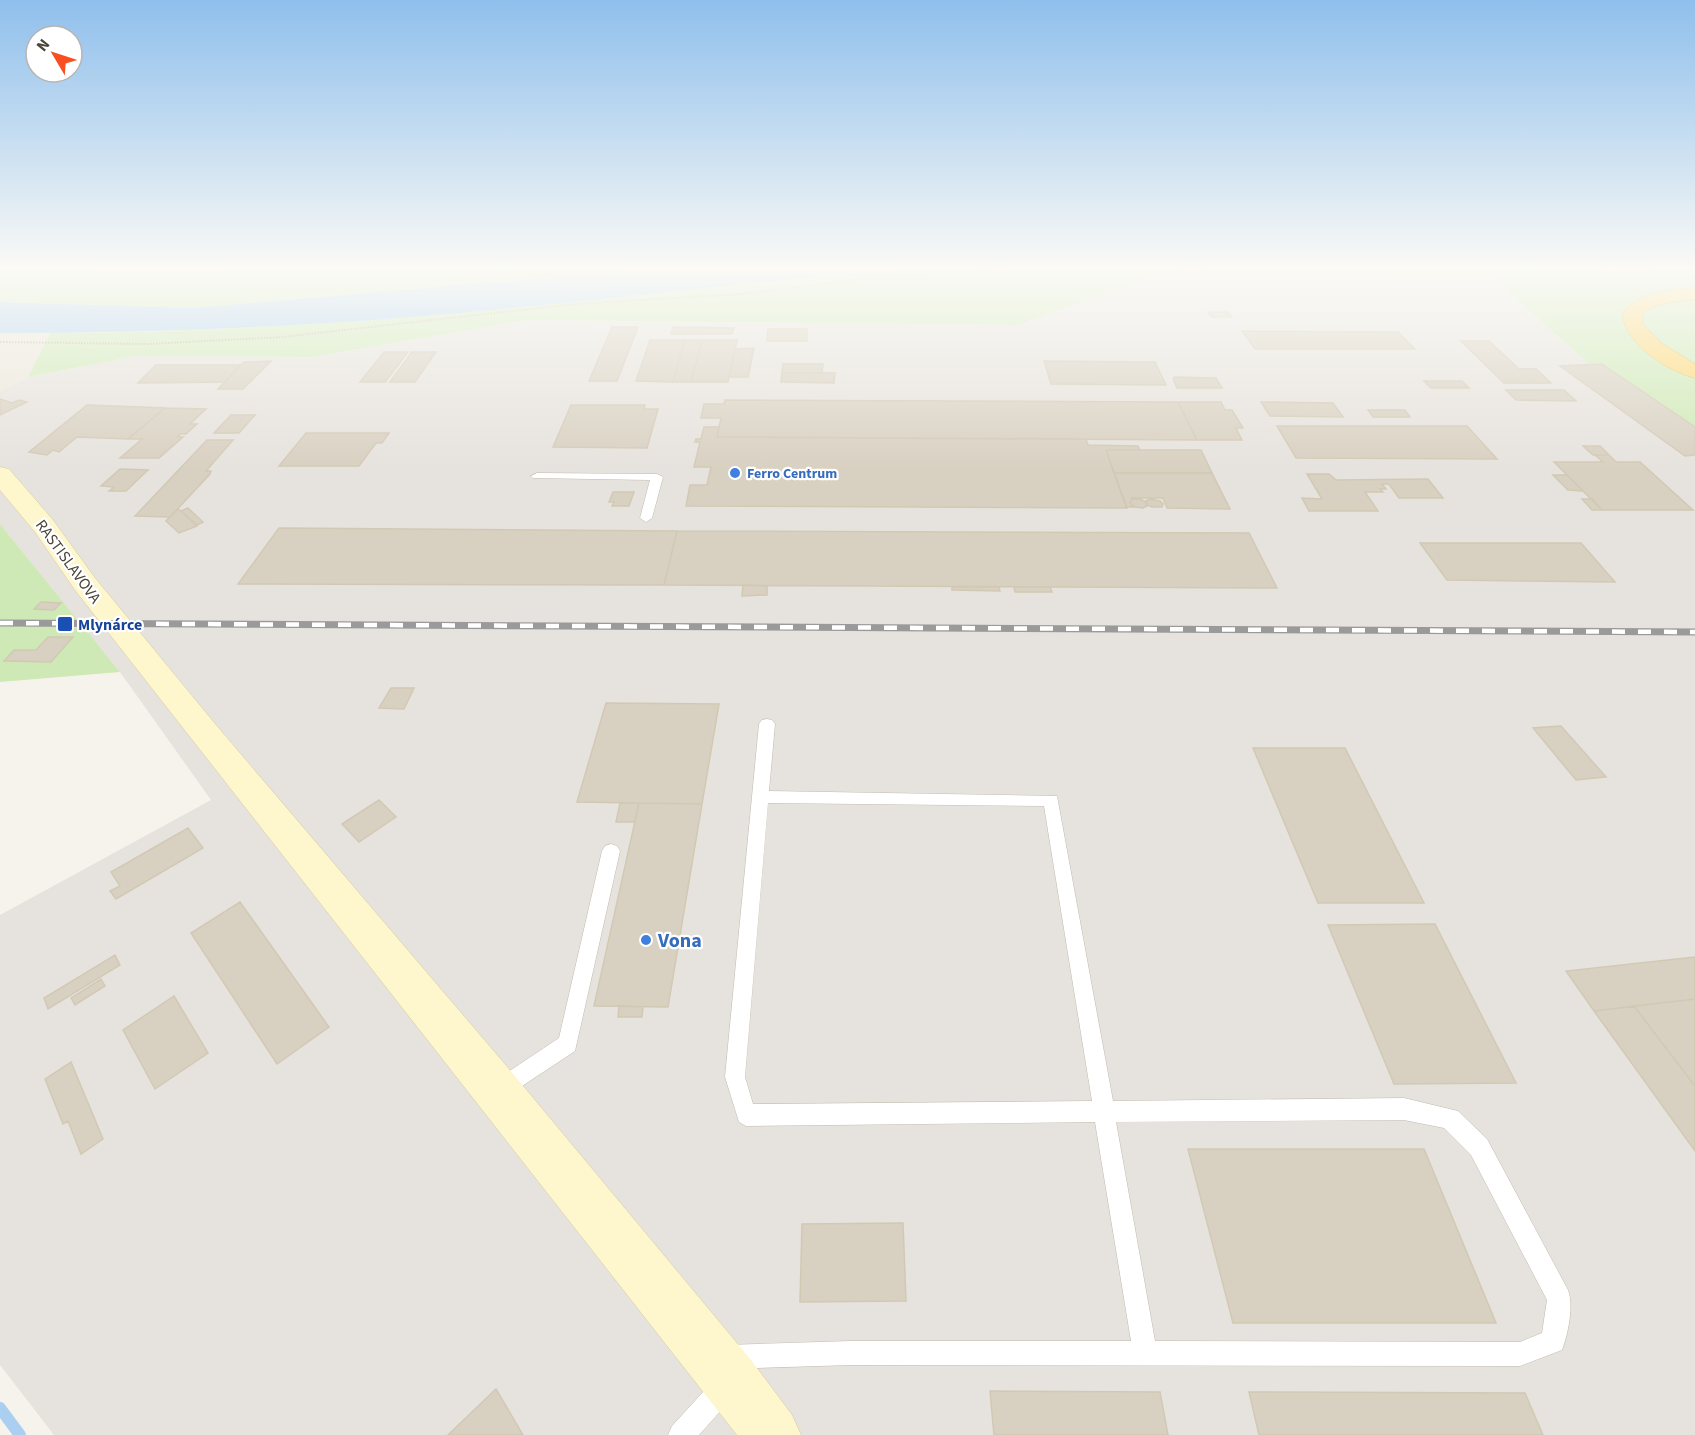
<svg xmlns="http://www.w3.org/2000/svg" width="1695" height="1435" font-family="'Source Sans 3',sans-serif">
	<rect width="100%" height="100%" fill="#f6f3ec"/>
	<path fill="#eae6da" d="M0,333H50L28,377L0,392Z"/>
	<path fill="#e6e2dd" d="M1162,274L1491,277L1646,414L1695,430V1435H54L0,1365V915L211,800L120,672L0,524V392L28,377L136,356L312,357L527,320L1017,325Z"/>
	<path fill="#cee9b6" d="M0,270H635L193,308L0,302Z
		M900,270H1695V430L1646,414L1491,277L1162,274L1017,325L527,320L312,357L136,356L28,377L50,333C183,332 316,325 449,314C599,301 749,281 900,270Z
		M0,524L120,672L0,682Z"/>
	<path fill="#aacff1" d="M635,270H900C749,281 599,301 449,314C299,327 150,333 0,333V302L193,308Z"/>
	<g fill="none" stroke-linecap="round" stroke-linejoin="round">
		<path stroke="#aacff1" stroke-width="12" d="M0,1408L20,1435"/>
	</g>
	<path fill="#d8d0c1" stroke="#d2c9b4" stroke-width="1.5" d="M1208,312H1228L1232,317H1211Z
		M612,327H638L617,381H589Z
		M673,327L734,328L732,334H671Z
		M768,329H807V341H767Z
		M1242,331L1398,332L1415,349H1255Z
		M650,340H685L673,382L636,381Z
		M685,340H702L691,382H673Z
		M702,340H737L728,382H691Z
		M1461,341H1489L1519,369H1536L1551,383H1504Z
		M754,348L748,377H729L735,349Z
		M384,352H408L385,382H360Z
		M412,352H436L415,382H390Z
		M271,361L243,389H218L244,362Z
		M1044,361L1155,362L1166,385L1051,384Z
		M783,364H823L822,373H782Z
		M1602,364L1695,427V455L1685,456L1560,366Z
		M156,365H241L225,382L138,383Z
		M782,373H835L834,383L781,382Z
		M1175,377L1216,378L1222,388H1177L1173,378Z
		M1424,381H1462L1469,388H1431Z
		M1506,390H1564L1576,401L1516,400Z
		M0,399L12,403L19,400L27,402L0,415Z
		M725,400L1178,402L1197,440L717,437L721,418H701L704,404H724Z
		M1178,402H1221L1225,410H1232L1243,428H1236L1242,440H1197Z
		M1261,402L1333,403L1343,417L1270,416Z
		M87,405L165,408L128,439L77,437L59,452L53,450L47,455L29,452Z
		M571,405H645L644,409H658L647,448L553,447Z
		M165,408L206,409L190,424H197L186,434H180L178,437H183L159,458H120L142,439H128Z
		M1368,410H1405L1410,417H1373Z
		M231,415H255L239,433H214Z
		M1277,426H1467L1497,459L1296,458Z
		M704,427H719L717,437L1086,439L1088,445L1138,446L1140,450H1106L1127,508L686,506L690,485H707L711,467H694L700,442H695L696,439H701Z
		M306,433H389L382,443H376L359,466H279Z
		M207,440H233L206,471H211L210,474L170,517L135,516Z
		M1583,446H1600L1609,455H1593Z
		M1106,450H1201L1212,473H1114Z
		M1595,455H1609L1616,462H1640L1693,510H1602L1554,462H1603Z
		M120,469L148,470L126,491H109L114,487L101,486Z
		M1114,473H1212L1230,509L1167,508L1163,498H1132L1130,503L1135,507H1126Z
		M1307,474H1329L1336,480L1428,479L1443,498H1399L1389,484H1382L1386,489H1380L1383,492H1365L1378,511H1309L1302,498L1322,499Z
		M1553,475H1567L1583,491L1568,490Z
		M613,492H634L629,506H612L614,502H609Z
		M1132,499H1140L1146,502L1147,506L1143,508L1134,507L1130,503Z
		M1150,499L1160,501L1163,504L1162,507H1152L1147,505L1146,501Z
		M1582,499H1592L1602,510H1592Z
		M188,508L203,522L197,525L181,511Z
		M178,509L181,511L197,526L179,533L166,521Z
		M279,528L677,531L664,585L238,584Z
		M677,531L1249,533L1277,588L664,585Z
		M1420,543H1581L1615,582L1447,580Z
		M743,585L767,586V595L742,596Z
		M952,587H999L1000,591L952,590Z
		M1014,587H1050L1052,592H1015Z
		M41,602L61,603L54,610L34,609Z
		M48,637H73L51,662L4,661L14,650H36Z
		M391,688H414L404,709L379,708Z
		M606,703L719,704L702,804L577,802Z
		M1561,726L1606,777L1576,780L1533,728Z
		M1253,748H1345L1424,903H1318Z
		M379,800L396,817L359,842L342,824Z
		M620,803H639L635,822H616Z
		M639,803L702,804L668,1007L594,1006Z
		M188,828L203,848L116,899L110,891L120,886L111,872Z
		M240,902L329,1027L277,1064L191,933Z
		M1435,924L1516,1083L1394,1084L1328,925Z
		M115,955L120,965L48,1009L44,998Z
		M1695,957V999L1594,1011L1566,971Z
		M101,979L105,986L75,1005L71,998Z
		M174,996L208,1053L155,1089L123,1030Z
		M1695,999V1086L1634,1006Z
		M619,1006L643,1007L642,1017H618Z
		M1634,1006L1695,1086V1151L1594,1011Z
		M71,1062L103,1139L81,1154L68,1121L63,1124L45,1079Z
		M1188,1149H1424L1496,1323H1233Z
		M903,1223L906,1301L800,1302L802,1224Z
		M496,1389L523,1435H448Z
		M990,1391L1160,1392L1168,1435H994Z
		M1249,1392L1525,1393L1543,1435H1259Z"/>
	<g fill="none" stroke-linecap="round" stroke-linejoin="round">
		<defs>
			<path id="lane" d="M537,473L657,474L663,477L652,518L646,522L640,518L650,480L533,478L531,476Z
				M767,719L772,720L775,724L769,791L1057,796L1113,1101L1404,1098L1458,1111L1487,1139L1568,1290C1574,1306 1568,1334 1562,1350L1520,1366L851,1365L727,1369L718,1366L715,1357L718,1348L727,1345L851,1341H1131L1095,1122L746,1126L739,1122L725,1077L759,724L762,720ZM768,803L1044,806L1092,1101L753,1104L745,1077ZM1404,1120L1444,1128L1471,1155L1547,1300L1542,1333L1520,1342L1155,1341L1116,1122Z
				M611,844L617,846L620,851L575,1051L507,1096L500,1099L493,1096L490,1089L493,1082L559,1038L602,851L605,846Z
				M724,1375L733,1379L737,1388L733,1397L699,1435H668L672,1426L715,1379Z"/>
			<path id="secondary" d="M0,467L9,469L53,520L95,578L216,725L514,1075L751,1360L792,1415L801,1435H737L75,590L35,532L0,490Z"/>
			<path id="highway" d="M1695,288V300C1677,302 1656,301 1642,314V323L1661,343L1695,364V378C1669,372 1622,342 1623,313C1638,291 1671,291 1695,288Z"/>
		</defs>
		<use href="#lane" stroke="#c2bcae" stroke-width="1"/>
		<use href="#secondary" stroke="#d5c99c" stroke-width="1"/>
		<use href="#highway" stroke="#deae3e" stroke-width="1"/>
		<path stroke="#c3b99f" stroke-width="2" stroke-dasharray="1.5 1.5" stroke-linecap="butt" d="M98,270H223
			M1597,270L1695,274
			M1174,273L1207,270
			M0,342L148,344L282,337L574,304L742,294L861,279H912L1010,270"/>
		<use href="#lane" fill="#fff" fill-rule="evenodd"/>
		<use href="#secondary" fill="#fef6cd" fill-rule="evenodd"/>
		<use href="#highway" fill="#fdd770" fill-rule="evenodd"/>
		<defs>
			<path id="rail" d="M0,623L1695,632"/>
		</defs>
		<use href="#rail" stroke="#9a9a9a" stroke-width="7"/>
		<use href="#rail" stroke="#fff" stroke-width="4.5" stroke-dasharray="13" stroke-linecap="butt"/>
	</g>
	<linearGradient id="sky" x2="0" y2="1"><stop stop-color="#8fbfec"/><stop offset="0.57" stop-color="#fbfaf6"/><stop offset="1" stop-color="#fbfaf6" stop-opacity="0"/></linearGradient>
	<rect width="1695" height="471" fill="url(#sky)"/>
	<g fill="#3f7fe0" stroke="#fff" stroke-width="2">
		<circle cx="735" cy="473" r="6"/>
		<circle cx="646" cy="940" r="6"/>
	</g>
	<rect fill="#1a4fb4" stroke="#fff" stroke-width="2" x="57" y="616" width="16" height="16" rx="3"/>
	<g text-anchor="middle" stroke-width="4.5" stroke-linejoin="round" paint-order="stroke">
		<g font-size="14" font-weight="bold" fill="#366cbe" stroke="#fff" text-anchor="start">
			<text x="747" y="478">Ferro Centrum</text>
		</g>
		<g font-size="16" fill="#4b4539" stroke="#fff">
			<text transform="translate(69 561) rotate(54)" y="6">RASTISLAVOVA</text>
		</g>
		<g font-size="16" font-weight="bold" fill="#164399" stroke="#fff" text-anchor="start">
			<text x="78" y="630">Mlynárce</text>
		</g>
		<g font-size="20" font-weight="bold" fill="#366cbe" stroke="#fff" text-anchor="start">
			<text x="658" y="947">Vona</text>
		</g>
	</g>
	<g transform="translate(54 54) rotate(309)"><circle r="28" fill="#ffffff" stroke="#b7b5b0" stroke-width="1.5"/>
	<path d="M0-4.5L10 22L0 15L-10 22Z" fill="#f94f20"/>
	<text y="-9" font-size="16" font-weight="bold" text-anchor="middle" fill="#4b4539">N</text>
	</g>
</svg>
